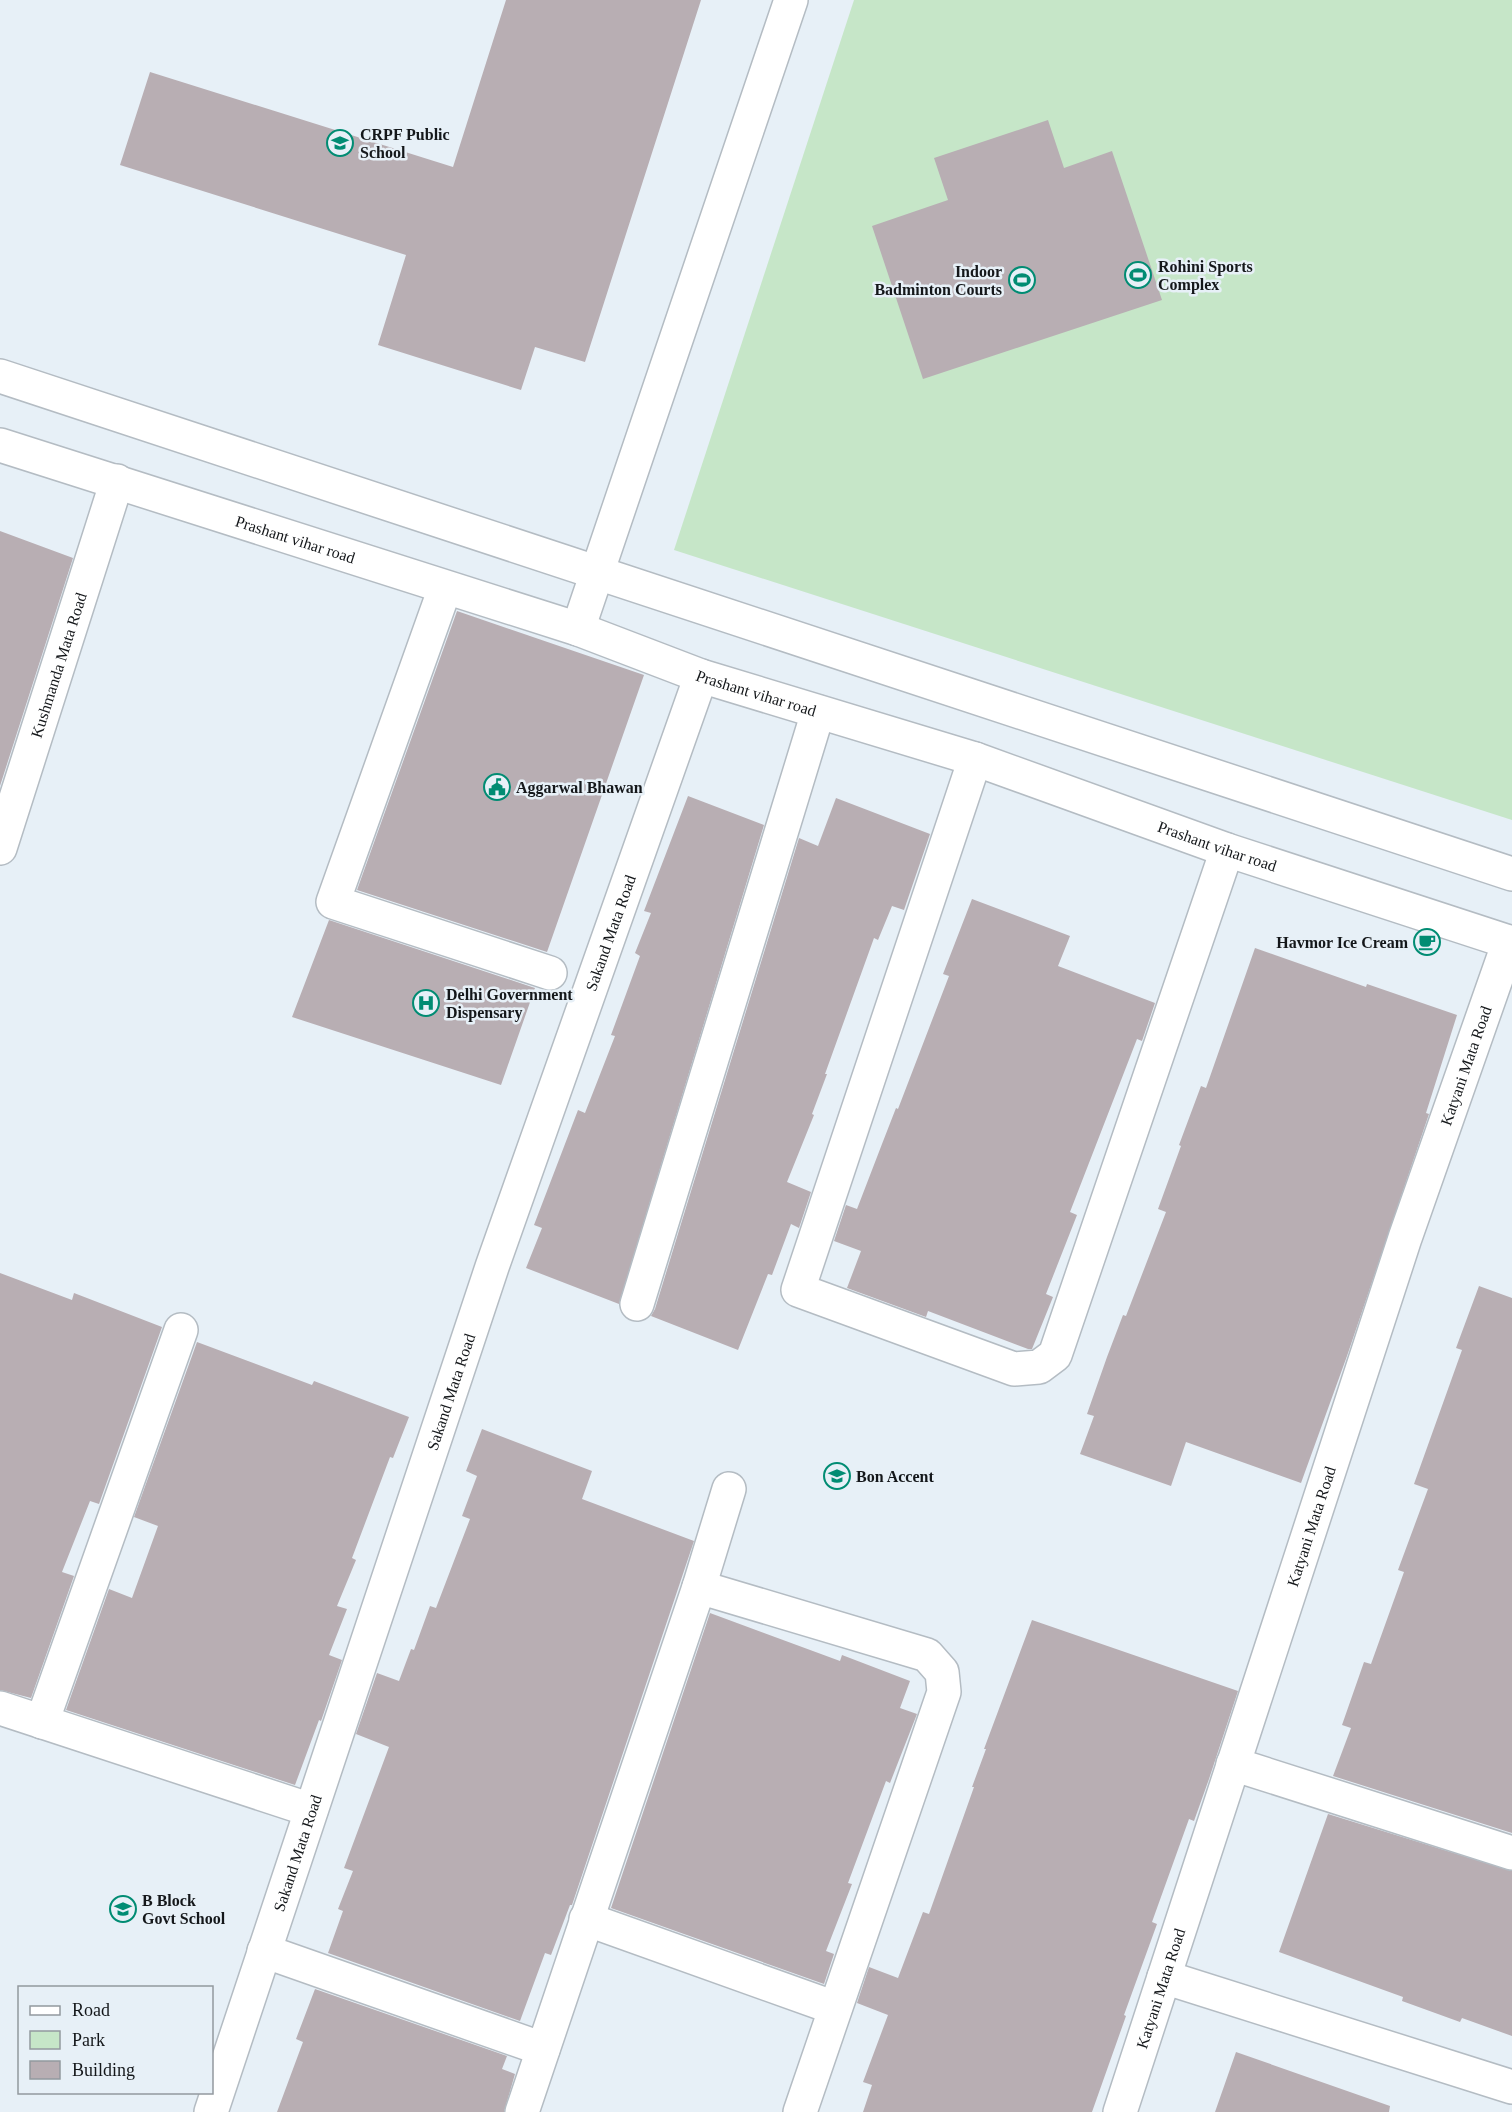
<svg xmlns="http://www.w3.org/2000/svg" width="1512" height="2112" font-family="'Times New Roman',serif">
	<rect width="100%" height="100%" fill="#e7f0f7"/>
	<path fill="#c6e6c8" d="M854,0H1512V820L674,550Z"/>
	<path fill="#b8aeb3" d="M506,0H701L585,362L535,347L521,390L378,345L406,255L120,165L150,72L453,167Z
		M1048,120L1064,168L1112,151L1162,300L923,379L872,226L948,200L934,158Z
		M0,531L73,558L0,786Z
		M457,611L644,675L547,952L357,890Z
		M688,796L764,825L619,1304L526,1268L542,1228L534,1225L578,1110L585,1113L615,1036L611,1035L640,956L635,953L651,913L644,911Z
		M836,798L930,834L904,910L892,906L878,940L874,938L825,1074H827L812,1114L814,1115L787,1182L811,1192L799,1228L791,1224L772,1275L768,1274L738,1350L651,1316L655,1309L799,838L818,846Z
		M972,899L1070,936L1058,966L1155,1003L1142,1041L1137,1039L1070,1212L1077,1215L1046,1294L1053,1297L1032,1349H1028L928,1311L926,1317L847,1288L861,1251L834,1241L846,1205L857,1209L882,1144L896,1108L898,1109L949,976L943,974Z
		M329,920L535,988L501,1085L292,1017Z
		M1255,948L1366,987L1367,984L1457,1015L1426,1113L1429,1114L1347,1356L1301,1483L1186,1442L1171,1486L1080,1454L1094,1416L1087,1414L1107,1357L1123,1315L1126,1316L1166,1212L1158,1209L1181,1146L1179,1145L1201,1086L1206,1088Z
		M0,1273L72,1300L74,1293L162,1327L99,1504L90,1501L62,1572L74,1576L31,1698L0,1690Z
		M1479,1286L1512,1298V1833L1333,1776L1351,1728L1342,1725L1364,1662L1371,1664L1404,1572L1398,1570L1428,1489L1414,1484L1462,1350L1456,1348Z
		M197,1342L312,1385L314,1381L409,1417L393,1458L390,1457L352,1558L356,1560L337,1606L347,1609L329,1655L342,1660L321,1721L319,1720L295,1785L66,1710L109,1589L132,1598L158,1526L134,1517Z
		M482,1429L592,1471L582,1499L694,1541L572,1905H570L551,1955L545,1953L520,2021L328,1953L343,1911L338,1909L353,1871L344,1868L389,1747L356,1734L377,1673L399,1681L411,1649L414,1650L430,1606L436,1608L470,1519L462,1516L477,1476L466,1471Z
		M710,1613L840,1661L842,1655L910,1681L900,1708L917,1714L890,1783L886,1781L848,1883L852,1884L826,1951L834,1954L824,1984L611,1908Z
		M1032,1620L1238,1691L1209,1779L1194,1821L1189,1819L1152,1922L1157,1924L1124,2015L1126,2016L1092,2112H863L872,2085L863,2082L888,2015L857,2003L869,1967L898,1978L923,1912L929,1914L974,1787H972L986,1749H984Z
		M1328,1814L1512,1871V2036L1462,2018L1460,2022L1402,2001L1403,1997L1279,1952Z
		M315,1989L507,2056L502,2069L515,2074L504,2112H277L303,2042L296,2039Z
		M1236,2052L1390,2106L1389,2112H1215Z"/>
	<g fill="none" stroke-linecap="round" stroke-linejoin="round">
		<defs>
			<g id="minor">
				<path d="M0,376L1512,874"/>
				<path id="s1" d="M0,445L578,629L701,676L975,759L1227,850L1512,943"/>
				<path d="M445,588L333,902L550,973"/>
				<path d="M578,629L791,0"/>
				<path d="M975,759L798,1290L1014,1369L1039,1367L1055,1355L1227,850"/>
				<path id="s2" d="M0,848L117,481"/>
				<path d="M637,1304L818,712"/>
				<path d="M699,1587L729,1489"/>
				<path d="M0,1708L311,1810"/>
				<path d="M42,1722L181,1330"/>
				<path d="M1233,1764L1512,1853"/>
				<path d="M586,1919L835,2008"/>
				<path d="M264,1951L543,2049"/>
				<path d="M1164,1977L1512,2087"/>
				<path id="s3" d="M211,2112L492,1267L701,676"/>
				<path d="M522,2112L699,1587L927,1655L942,1672L944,1692L800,2112"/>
				<path id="s4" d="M1120,2112L1405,1238L1509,942"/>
			</g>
		</defs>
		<use href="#minor" stroke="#b4bcc3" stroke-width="36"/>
		<use href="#minor" stroke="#fff" stroke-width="33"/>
	</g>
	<defs>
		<symbol id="school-ring" viewBox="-11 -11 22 22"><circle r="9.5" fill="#e7f0f7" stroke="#018c73" stroke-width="1.5"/><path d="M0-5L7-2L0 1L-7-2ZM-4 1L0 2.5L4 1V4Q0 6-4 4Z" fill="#018c73"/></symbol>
		<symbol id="stadium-ring" viewBox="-11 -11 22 22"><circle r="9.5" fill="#e7f0f7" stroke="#018c73" stroke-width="1.5"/><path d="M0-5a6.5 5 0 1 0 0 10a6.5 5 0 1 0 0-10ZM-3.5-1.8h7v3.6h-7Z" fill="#018c73"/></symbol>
		<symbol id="civic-ring" viewBox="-11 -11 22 22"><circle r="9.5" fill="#e7f0f7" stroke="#018c73" stroke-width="1.5"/><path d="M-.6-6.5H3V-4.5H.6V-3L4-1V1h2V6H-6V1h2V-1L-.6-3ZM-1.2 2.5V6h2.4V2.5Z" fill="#018c73"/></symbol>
		<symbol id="cafe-ring" viewBox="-11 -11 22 22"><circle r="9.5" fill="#e7f0f7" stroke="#018c73" stroke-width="1.5"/><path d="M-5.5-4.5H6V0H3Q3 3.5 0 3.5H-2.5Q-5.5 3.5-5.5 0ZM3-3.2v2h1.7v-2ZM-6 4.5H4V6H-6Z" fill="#018c73"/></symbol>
		<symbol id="hospital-ring" viewBox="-11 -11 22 22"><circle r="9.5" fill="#e7f0f7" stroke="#018c73" stroke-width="1.5"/><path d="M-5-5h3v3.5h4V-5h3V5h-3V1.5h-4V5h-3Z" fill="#018c73"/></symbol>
	</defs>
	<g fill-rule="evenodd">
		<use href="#school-ring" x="325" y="128" width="30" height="30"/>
		<use href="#stadium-ring" x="1123" y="260" width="30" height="30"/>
		<use href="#stadium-ring" x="1007" y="265" width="30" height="30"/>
		<use href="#civic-ring" x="482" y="772" width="30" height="30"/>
		<use href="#cafe-ring" x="1412" y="927" width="30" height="30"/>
		<use href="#hospital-ring" x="411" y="988" width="30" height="30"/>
		<use href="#school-ring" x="822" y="1461" width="30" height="30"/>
		<use href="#school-ring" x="108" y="1894" width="30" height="30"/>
	</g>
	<g text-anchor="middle" stroke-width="5" stroke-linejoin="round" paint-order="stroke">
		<g font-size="16" font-weight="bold" fill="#14171a" stroke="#e7f0f7" text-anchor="start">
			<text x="360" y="140">CRPF Public<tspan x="360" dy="18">School</tspan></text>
			<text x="1158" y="272">Rohini Sports<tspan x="1158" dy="18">Complex</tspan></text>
			<text x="1002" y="277" text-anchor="end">Indoor<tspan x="1002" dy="18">Badminton Courts</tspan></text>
			<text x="516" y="793">Aggarwal Bhawan</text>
			<text x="1408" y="948" text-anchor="end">Havmor Ice Cream</text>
			<text x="446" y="1000">Delhi Government<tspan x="446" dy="18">Dispensary</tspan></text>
			<text x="856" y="1482">Bon Accent</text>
			<text x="142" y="1906">B Block<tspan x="142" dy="18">Govt School</tspan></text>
		</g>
		<g font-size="16" fill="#14171a" stroke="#e7f0f7">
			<text dy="6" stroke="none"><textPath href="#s1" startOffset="310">Prashant vihar road</textPath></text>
			<text dy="6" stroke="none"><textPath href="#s2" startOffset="192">Kushmanda Mata Road</textPath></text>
			<text dy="6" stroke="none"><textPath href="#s1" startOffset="796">Prashant vihar road</textPath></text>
			<text dy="6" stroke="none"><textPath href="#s1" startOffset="1282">Prashant vihar road</textPath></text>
			<text dy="6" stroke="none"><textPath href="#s3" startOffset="1245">Sakand Mata Road</textPath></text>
			<text dy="6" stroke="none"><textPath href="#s4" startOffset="1102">Katyani Mata Road</textPath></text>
			<text dy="6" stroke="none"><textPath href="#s3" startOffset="759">Sakand Mata Road</textPath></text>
			<text dy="6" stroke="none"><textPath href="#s4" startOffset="616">Katyani Mata Road</textPath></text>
			<text dy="6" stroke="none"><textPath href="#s3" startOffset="273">Sakand Mata Road</textPath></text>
			<text dy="6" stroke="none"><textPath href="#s4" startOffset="130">Katyani Mata Road</textPath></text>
		</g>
	</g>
	<rect x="18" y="1986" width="195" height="108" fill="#e7f0f7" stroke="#93999f" stroke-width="1.5"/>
	<rect x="30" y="2006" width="30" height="9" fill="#ffffff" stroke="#93999f" stroke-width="1.5"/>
	<text x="72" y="2016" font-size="18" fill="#14171a">Road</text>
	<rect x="30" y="2031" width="30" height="18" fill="#c6e6c8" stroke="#93999f" stroke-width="1.5"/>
	<text x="72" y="2046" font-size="18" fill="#14171a">Park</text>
	<rect x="30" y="2061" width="30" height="18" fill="#b8aeb3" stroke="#93999f" stroke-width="1.5"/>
	<text x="72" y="2076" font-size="18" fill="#14171a">Building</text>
</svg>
